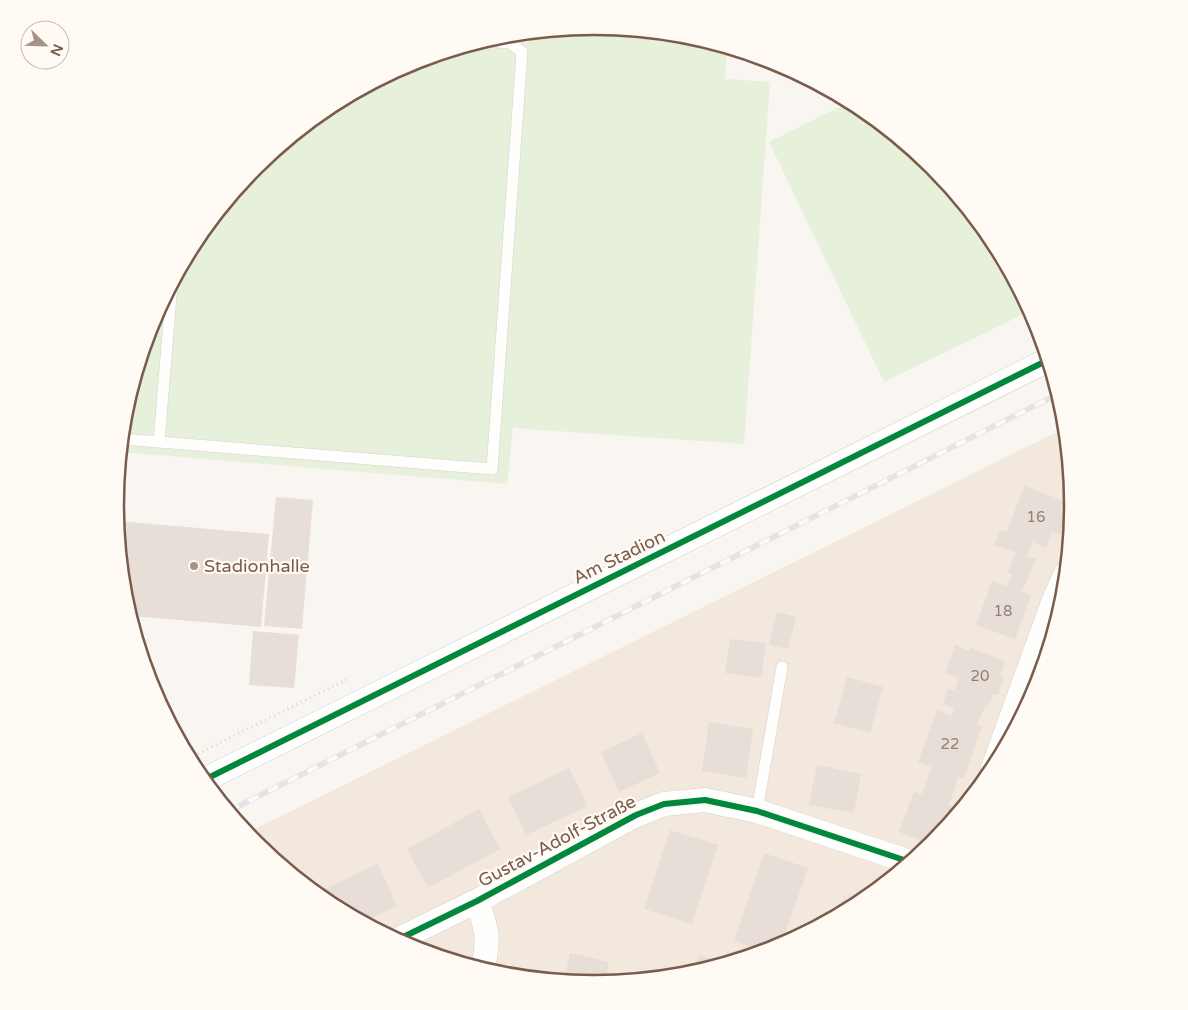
<svg xmlns="http://www.w3.org/2000/svg" width="1188" height="1010" font-family="'Varela Round',sans-serif">
	<rect width="100%" height="100%" fill="#f9f5f0"/>
	<path fill="#f2e8de" d="M1065,428L1073,505L1063,599L1036,688L992,771L932,844L860,903L777,947L687,975L594,984L500,974L411,947L328,903L255,843L247,833Z"/>
	<path fill="#e7f0db" d="M594,26L688,36L727,47L725,79L770,82L744,444L513,428L507,484L121,452L125,411L152,322L196,239L256,166L328,107L411,63L501,35Z
		M850,102L860,107L933,167L992,239L1030,311L884,382L769,142Z"/>
	<path fill="#e6ded7" d="M561,29V37L526,34V33Z
		M1024,486L1064,501L1060,511L1072,516L1068,537L1052,532L1046,548L1032,542L1027,556L1036,559L1022,592L1031,595L1015,639L976,625L992,581L1007,586L1012,574L1008,573L1015,552L994,545L1000,530L1007,532Z
		M276,497L313,500L302,629L264,626Z
		M117,521L269,534L261,627L130,616L124,598Z
		M777,612L796,617L788,649L769,645Z
		M253,631L299,635L294,688L249,685Z
		M730,639L766,643L761,678L725,673Z
		M955,645L970,651L971,648L1005,661L1000,676L1004,677L998,695L993,694L989,705L986,704L977,725L982,726L964,778L958,777L949,805L952,806L943,830L932,844L899,832L914,792L922,794L927,781L931,767L918,762L937,710L951,716L954,708L943,704L948,689L955,691L959,678L945,673Z
		M847,677L883,687L870,733L834,723Z
		M709,722L753,729L746,778L702,771Z
		M642,733L660,773L619,792L601,752Z
		M817,765L861,774L854,813L809,805Z
		M569,768L588,806L526,835L508,797Z
		M479,809L500,849L428,888L407,849Z
		M670,830L718,845L692,924L644,909Z
		M764,853L808,868L781,945L764,951L734,941Z
		M378,864L397,906L363,922L328,903L316,893Z
		M570,953L609,962L605,983L594,984L564,981Z
		M699,955L723,964L692,973Z"/>
	<g fill="none" stroke-linecap="round" stroke-linejoin="round">
		<defs>
			<path id="lane" d="M122,439L492,469L522,52L510,43L483,41
				M159,442L172,284
				M757,811L782,667"/>
			<path id="street" d="M993,768L1054,600L1066,573
				M204,780L1048,360
				M477,901C488,932 489,937 483,969
				M397,940L477,901L636,815L664,804L705,800L757,811L910,862"/>
		</defs>
		<use href="#lane" stroke="#d7d1cb" stroke-width="12"/>
		<use href="#street" stroke="#d7d1cb" stroke-width="25"/>
		<path stroke="#dcd5d0" stroke-width="3" stroke-dasharray="1 4" stroke-linecap="butt" d="M189,758L348,679
			M836,916L844,898L855,895L865,899"/>
		<use href="#lane" stroke="#fefefd" stroke-width="11"/>
		<use href="#street" stroke="#fefefd" stroke-width="24"/>
		<defs>
			<path id="rail" d="M229,811L1058,394"/>
		</defs>
		<use href="#rail" stroke="#e6e3e7" stroke-width="5.5"/>
		<use href="#rail" stroke="#fffaf3" stroke-width="4" stroke-dasharray="11" stroke-linecap="butt"/>
		<defs>
			<path id="cycleway" d="M204,780L1048,360
				M397,940L477,901L636,815L664,804L705,800L757,811L910,862"/>
		</defs>
		<use href="#cycleway" stroke="#fffaf3" stroke-width="9"/>
		<use href="#cycleway" stroke="#00873e" stroke-width="6"/>
	</g>
	<circle fill="#a69286" stroke="#fffaf3" stroke-width="2" cx="194" cy="566" r="5"/>
	<g text-anchor="middle" stroke-width="4.5" stroke-linejoin="round" paint-order="stroke">
		<g font-size="15" fill="#977e72">
			<text x="1036" y="522">16</text>
			<text x="1003" y="616">18</text>
			<text x="980" y="681">20</text>
			<text x="950" y="749">22</text>
		</g>
		<g font-size="18" fill="#7a5c4d" stroke="#fffaf3">
			<text transform="translate(619 557) rotate(-26)" y="6">Am Stadion</text>
			<text transform="translate(557 841) rotate(-28)" y="6">Gustav-Adolf-Straße</text>
		</g>
		<g font-size="18" fill="#7a5c4d" stroke="#fffaf3" text-anchor="start">
			<text x="204" y="572">Stadionhalle</text>
		</g>
	</g>
	<path d="M0 0H1188V1010H0ZM124 505a470 470 0 1 1 940 0a470 470 0 1 1-940 0Z" fill="#fffaf3" fill-rule="evenodd"/>
	<path fill="none" stroke="#7a5c4d" stroke-width="2.5" d="M124 505a470 470 0 1 1 940 0a470 470 0 1 1-940 0Z"/>
	<g transform="translate(45 45) rotate(113)"><circle r="24" fill="#fffaf3" stroke="#cabbb1"/>
	<path d="M0-4L9 19L0 12L-9 19Z" fill="#a69286"/>
	<text y="-8" font-size="14" font-weight="bold" text-anchor="middle" fill="#7a5c4d">N</text>
	</g>
</svg>
